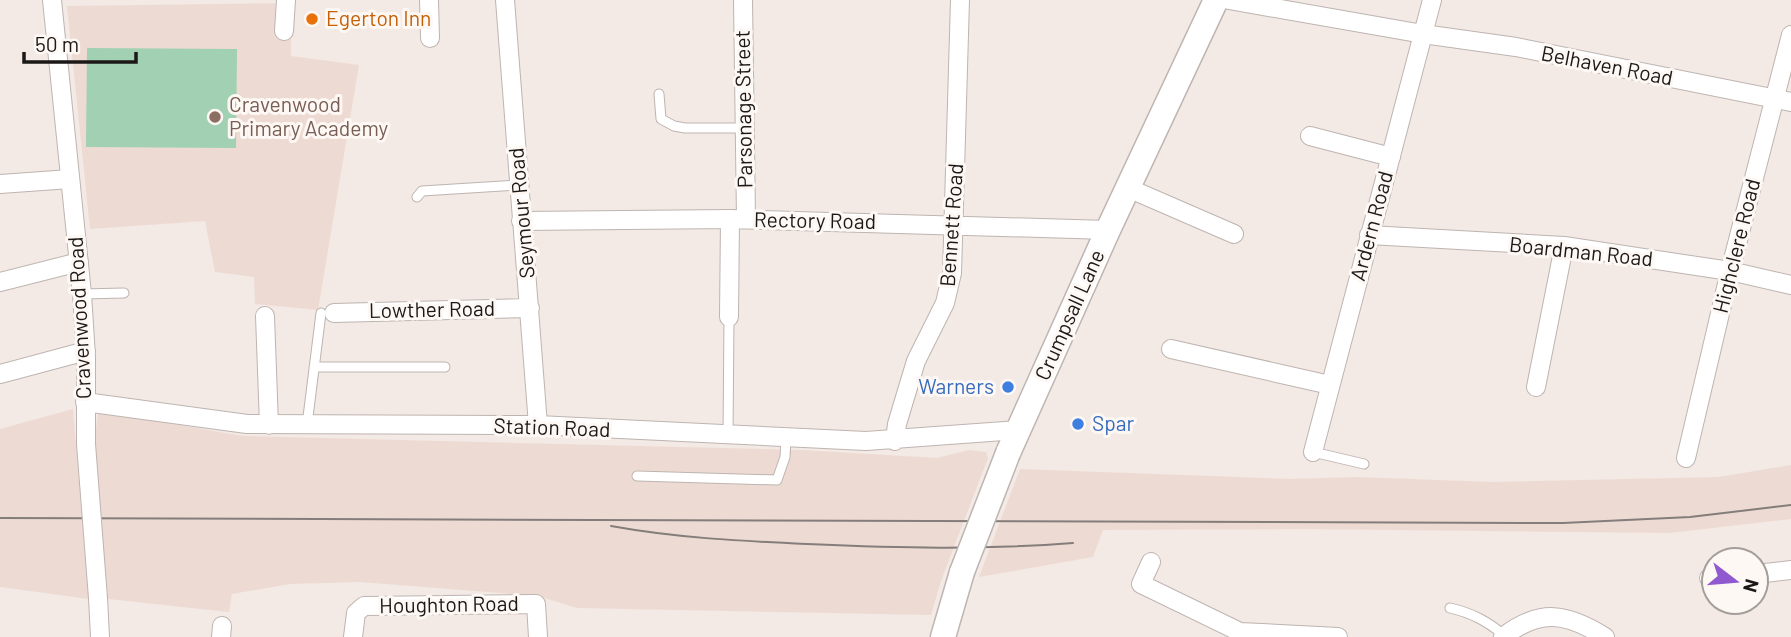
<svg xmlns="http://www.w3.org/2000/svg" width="1791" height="637" font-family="Barlow,sans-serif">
	<rect width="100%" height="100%" fill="#f3e9e5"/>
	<path fill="#eddbd3" d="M291,3V56L359,65L318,310L255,304L254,277L215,272L205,221L90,229L67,6Z
		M73,409L89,599L0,587V429Z
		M104,412L243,436L802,450L937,458L969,450L986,452L988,458L941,581L931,615L577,608L538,596L360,582L290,584L232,594L229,612L108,599L94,443L98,414Z
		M1791,465V519L1669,533L1305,529L1103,530L1093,557L979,577L1020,469L1289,479L1358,477L1493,482L1719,477Z"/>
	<path fill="#a1d0b2" d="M87,48L237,49L236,148L86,147Z"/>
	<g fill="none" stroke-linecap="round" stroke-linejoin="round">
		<defs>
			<path id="lane" d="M659,94L661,119L674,126L685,128H744
				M417,197L422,191L518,185
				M82,294L124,293
				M314,367H445
				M307,425L321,313
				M728,435L729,317
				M1313,452L1364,464
				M637,476L777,480L785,457L786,439
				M1450,608C1472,613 1487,621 1505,636"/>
			<path id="street" d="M52,0L82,294L86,357V444
				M429,0L430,38
				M505,0L538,425
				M743,0L746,219
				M1229,0L1423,34L1516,47L1791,102
				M284,31L286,0
				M1310,136L1391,157
				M0,184L70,179
				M1128,188L1234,234
				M521,221L730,219L1108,230
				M1369,235L1564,246L1730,271L1791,285
				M0,282L79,262
				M334,313L530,308
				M265,316L269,425
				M729,317L730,219
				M1171,349L1330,385
				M0,374L86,351
				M1536,387L1564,246
				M85,402L247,424L538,425L866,441L1019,430
				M895,441L897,424L916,361L945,303L952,273L960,0
				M1313,452L1432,0
				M1686,458L1730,271L1791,35
				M1151,562L1141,584L1240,632L1338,637
				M1756,574L1791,570
				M1709,578H1714
				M98,598L100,637
				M221,637L222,626
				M353,637L356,613L364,606L536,604L538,637
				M1503,637C1540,608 1567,613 1605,637"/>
			<path id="secondary" d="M1008,453L1108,230L1216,0
				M943,637L962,572"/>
		</defs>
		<use href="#lane" stroke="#beb4b0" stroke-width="11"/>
		<use href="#street" stroke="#beb4b0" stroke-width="20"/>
		<use href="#secondary" stroke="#beb4b0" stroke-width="27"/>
		<use href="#lane" stroke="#fff" stroke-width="9"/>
		<use href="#street" stroke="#fff" stroke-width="18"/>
		<use href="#secondary" stroke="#fff" stroke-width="24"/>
		<path stroke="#847d7b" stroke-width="2" d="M0,518L1563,523L1690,517L1791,505
			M611,526C677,538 741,541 807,544C899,548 981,550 1073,543"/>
		<defs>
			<path id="street-bridge" d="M86,444L98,598"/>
			<path id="secondary-bridge" d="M962,572L1008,453"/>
		</defs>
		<use href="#street-bridge" stroke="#beb4b0" stroke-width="20" stroke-linecap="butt"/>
		<use href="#secondary-bridge" stroke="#beb4b0" stroke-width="27" stroke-linecap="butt"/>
		<use href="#street-bridge" stroke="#fff" stroke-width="18"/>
		<use href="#secondary-bridge" stroke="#fff" stroke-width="24"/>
	</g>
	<circle fill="#e8710a" stroke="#fef8f5" stroke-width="2.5" cx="312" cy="19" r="7"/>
	<circle fill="#8d6e63" stroke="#fef8f5" stroke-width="2.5" cx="215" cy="117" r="7"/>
	<g fill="#3f7fe0" stroke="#fef8f5" stroke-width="2.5">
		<circle cx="1008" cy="387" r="7"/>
		<circle cx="1078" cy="424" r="7"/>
	</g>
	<g text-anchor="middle" stroke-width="6" stroke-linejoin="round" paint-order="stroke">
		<g font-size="21" fill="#c56008" stroke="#fef8f5" text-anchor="start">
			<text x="326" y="26">Egerton Inn</text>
		</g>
		<g font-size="21" fill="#1b1817" stroke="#fef8f5">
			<text transform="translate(1607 66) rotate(11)" y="7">Belhaven Road</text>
			<text transform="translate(744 109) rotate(-91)" y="7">Parsonage Street</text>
			<text transform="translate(522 213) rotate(-95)" y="7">Seymour Road</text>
			<text transform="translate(815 221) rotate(1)" y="7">Rectory Road</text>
			<text transform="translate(952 225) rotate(-86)" y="7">Bennett Road</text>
			<text transform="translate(1372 226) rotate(-75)" y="7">Ardern Road</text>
			<text transform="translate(1737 246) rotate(-76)" y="7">Highclere Road</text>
			<text transform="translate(1581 252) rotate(6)" y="7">Boardman Road</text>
			<text transform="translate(432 310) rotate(-1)" y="7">Lowther Road</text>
			<text transform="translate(1070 315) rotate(-66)" y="7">Crumpsall Lane</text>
			<text transform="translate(80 318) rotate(-93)" y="7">Cravenwood Road</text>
			<text transform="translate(552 428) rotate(2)" y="7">Station Road</text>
			<text transform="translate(449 605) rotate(-1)" y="7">Houghton Road</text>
		</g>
		<g font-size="21" fill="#785e54" stroke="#fef8f5" text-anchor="start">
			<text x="229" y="112">Cravenwood<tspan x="229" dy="24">Primary Academy</tspan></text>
		</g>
		<g font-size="21" fill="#366cbe" stroke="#fef8f5" text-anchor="end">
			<text x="994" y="394">Warners</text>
			<text x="1092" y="431" text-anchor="start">Spar</text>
		</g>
	</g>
	<g transform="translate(1735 581) rotate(106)"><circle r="33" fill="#fef8f5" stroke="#a39e9c" stroke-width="2"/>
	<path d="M0-5L12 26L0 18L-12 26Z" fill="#9159d0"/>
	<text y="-10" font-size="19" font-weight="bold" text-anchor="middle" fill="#1b1817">N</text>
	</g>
	<path d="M24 52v10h112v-10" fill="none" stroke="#1b1817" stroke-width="3.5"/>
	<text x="35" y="52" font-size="21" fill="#1b1817" stroke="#fef8f5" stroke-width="5" paint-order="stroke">50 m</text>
</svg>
